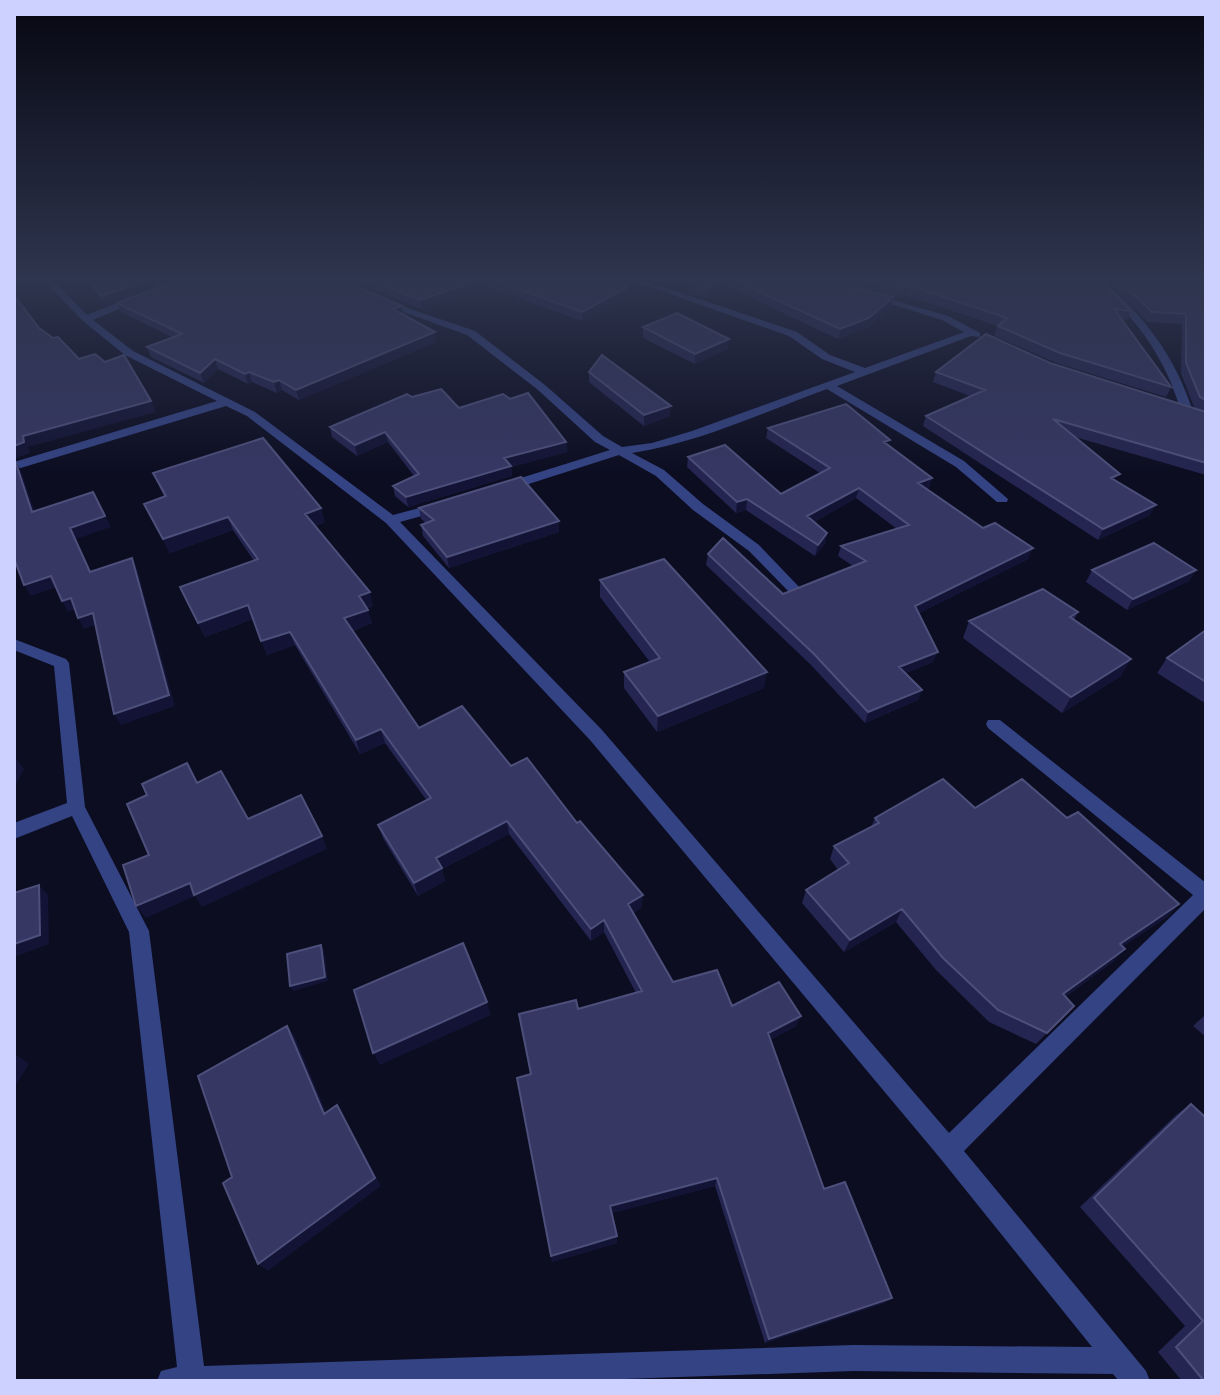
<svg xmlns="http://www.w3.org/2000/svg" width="1220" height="1395" font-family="'Sofia Sans Condensed',sans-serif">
	<rect width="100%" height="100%" fill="#0c0d21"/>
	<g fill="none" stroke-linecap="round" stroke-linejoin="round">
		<path fill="#344383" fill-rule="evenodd" d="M41,278H51L87,315L134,296H140V300L93,320L133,351L255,412L393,515L438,503L443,504V510L400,522L602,730L949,1133L1193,895L988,728L986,724L988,720H1000L1206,883V908L964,1151L1146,1371L1150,1381H1119L1113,1374L853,1371L568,1381H157L161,1371L177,1367L129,932L72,816L14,839V823L67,803L54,666L14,650V639L66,659L69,663L85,807L149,931L204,1366L853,1345L1092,1347L940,1158L590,740L386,523L247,416L226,406L14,470V462L217,401L125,355L83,321Z
			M625,278H637L797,332L830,355L865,368L964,332L942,320L872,298V294L948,316L980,333V337L971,336L837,386L964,461L1008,499L1007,502H997L956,467L827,389C764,412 699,443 632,453L664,470L703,504L759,545L802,590L795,595L790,593L749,551L693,510L656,476L619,455L510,490H502V484L610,450L595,442L537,389L467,335L376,302L384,300L475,331L545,385L603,436L622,447L652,443L692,431L855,372L822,359L789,336Z
			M1091,278H1100C1143,314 1176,357 1193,412L1191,414L1181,412C1170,372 1150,338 1122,308C1112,298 1099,288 1091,278Z"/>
	</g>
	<path fill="#242550" d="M82,278H181L106,305Z
		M344,278H601L628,287V297L582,321L487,287L422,309Z
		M683,278H813L891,307L867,328L838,339L728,287L705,298L689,292Z
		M815,278H1099L1131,311L1127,320H1122L1171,387L1166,397L1056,363L994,336L998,326L905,295L902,298Z
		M1103,278H1206V475L1075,437L1150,515L1098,540L923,426L926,416L970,396L933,382L936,372L1050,363L1200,410L1194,407L1181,373L1182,324L1148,322Z
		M117,303L402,306L403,314L436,342L299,400L282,390L277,393L252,382L248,384L218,369L204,383L151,357L147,347L172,337L121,312Z
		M643,327L728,349L695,364L643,338Z
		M589,372L670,416L644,426L589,382Z
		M412,397L459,408L566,442L567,452L511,467L512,476L408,507L395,496L393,486L414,476L388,442L357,456L332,437L330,427Z
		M768,428L889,445L932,478L929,488L927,489L1028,559L919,613L933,662L906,673L922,690L918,700L865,723L811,665L706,565L708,554L783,594L853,566L838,556L841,546L897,529L856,498L814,522L827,533L825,544L815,556L746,510L736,513L687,467L688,457L781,494L820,473L766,438Z
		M153,473L325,522L315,526L373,606L367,608L372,623L352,631L419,728L511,766L642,907L633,913L673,982L732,1006L796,1026L770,1040L824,1189L892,1298L884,1303L765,1343L715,1186L611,1213L617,1236V1243L552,1262L531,1075L578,1009L636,993L604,932L591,941L509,834L442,869L445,881L418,896L383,838L378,825L427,801L385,743L360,754L295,645L267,655L253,619L205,637L180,587L254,561L233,530L170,553L144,504L164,497Z
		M419,508L559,521V532L449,568L423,536L421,525L426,523L421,519Z
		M1092,570H1196L1189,581L1127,610L1086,582Z
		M600,580L764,688L657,732L624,688V672L650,662L600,597Z
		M1078,612L1074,620L1121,676L1062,713L963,638L969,621Z
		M1206,630V699L1203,702L1157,673L1167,658Z
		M975,808L1067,818L1179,904L1167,917L1123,946L1114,961L1065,997L1074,1006L1036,1044L989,1022L936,970L896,922L844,952L802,903L806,890L838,870L830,859L834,846L871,827L875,818Z
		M1206,1014V1037L1193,1026Z
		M1191,1104L1206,1381H1182L1158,1352L1185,1326L1080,1207L1176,1115Z"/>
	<path fill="#131435" d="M152,278H181L106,305L102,296Z
		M486,278L487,287L422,309L420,300Z
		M729,278L728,287L705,298L706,288Z
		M908,285L905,295L902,298L904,288Z
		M628,287V297L582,321V312Z
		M893,297L891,307L867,328L838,339L840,329Z
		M402,306L403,315L393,309Z
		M435,332L436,342L299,400L296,390Z
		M729,339L728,349L695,364V354Z
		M215,359L218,369L204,383L200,373Z
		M249,372L252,382L248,384L245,374Z
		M279,380L282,390L277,393L274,382Z
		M151,401L156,412L28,447L30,453L14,459V446L23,436Z
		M671,406L670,416L644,426V415Z
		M385,432L388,442L357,456L355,445Z
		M566,442L567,452L511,467L512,476L408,507L406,497L504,458Z
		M15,460L21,471L38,522L32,512Z
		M932,478L929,488L915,493L918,483Z
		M859,488L856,498L805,527L807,516Z
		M747,499L746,510L736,513L737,502Z
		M1156,505L1150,515L1098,540L1103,529Z
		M321,508L325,522L309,528L305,514Z
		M105,516L111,527L76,539L96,583L70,528Z
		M228,517L233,530L170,553L163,539Z
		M559,521V532L449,568L447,557Z
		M827,533L825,544L815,556L818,545Z
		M1033,548L1028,559L912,617L915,606Z
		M132,558L137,569L175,706L121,725L114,714Z
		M1196,570L1189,581L1127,610L1133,599Z
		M51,576L57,587L31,596L24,585Z
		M370,592L373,606L363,610L359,596Z
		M71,598L77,609L68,612L62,601Z
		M248,605L253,619L205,637L198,623Z
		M368,610L372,623L348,632L344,618Z
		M93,613L100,624L84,629L78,618Z
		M290,632L295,645L267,655L261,641Z
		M938,652L933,662L895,677L899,667Z
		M1131,659L1121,676L1062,713L1071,697Z
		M767,672L764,688L657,732L658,716Z
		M922,690L918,700L865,723L868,712Z
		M381,729L385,743L360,754L356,740Z
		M14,756L24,769L14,788Z
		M507,821L509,834L442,869L445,881L418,896L414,883L436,858Z
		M322,836L327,849L202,907L195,896L146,918L136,906L190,883Z
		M39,885L48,895L49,944L14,957V944Z
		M643,895L642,907L628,916V904Z
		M1179,904L1167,917L1109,956L1120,944Z
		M902,909L896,922L844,952L850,940Z
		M604,920V932L591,941V929Z
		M321,945L324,950L328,981L293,991L290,986Z
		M1125,949L1114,961L1052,1006L1063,994Z
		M487,1002L491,1015L380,1065L373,1053Z
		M801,1016L796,1026L764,1043L768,1033Z
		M287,1026L295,1037L331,1124L324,1114Z
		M14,1053L29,1064L14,1088Z
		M337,1105L343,1115L381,1186L268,1271L258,1264Z
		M717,1178L715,1186L610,1214V1206Z
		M617,1236V1243L552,1262L551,1256Z
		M892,1298L884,1303L765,1343L769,1339Z"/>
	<path fill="#363763" stroke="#4d507b" stroke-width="2" d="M86,278H152L102,296Z
		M182,278H337L402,306L393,309L435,332L296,390L279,380L274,382L249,372L245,374L215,359L200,373L147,347L182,334L117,303Z
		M365,278H486L420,300Z
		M487,278H601L628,287L582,312Z
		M688,278H813L893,297L869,318L840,329L729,278L706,288L690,283Z
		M857,278H1099L1131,311L1114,309L1171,387L1060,353L998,326L1007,318L908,285L904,288Z
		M1116,278H1206V400L1200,397L1186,363V314L1152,312Z
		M14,295L39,328L53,338L58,337L79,359L95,354L105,362L124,355L151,401L23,436L24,442L14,446Z
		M677,313L729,339L695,354L643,327Z
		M986,334L1050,363L1206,412V463L1053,419L1120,474L1111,478L1156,505L1103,529L926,416L985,390L936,372Z
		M602,355L671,406L644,415L589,372Z
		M441,389L459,408L503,394L510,399L528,393L566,442L504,458L511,466L406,497L393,486L419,474L385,432L355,445L330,427L407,394L412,397Z
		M846,404L890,440L884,442L932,478L918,483L983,528L995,523L1033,548L915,606L938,652L899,667L922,690L868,712L814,654L708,554L723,538L783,594L866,561L841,546L909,525L859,488L807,516L827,533L818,545L747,499L737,502L688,457L725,445L781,494L830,468L768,428Z
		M263,438L321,508L305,514L370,592L359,596L368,610L344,618L419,728L462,706L511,766L527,758L577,823L580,821L643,895L628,904L673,982L717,970L732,1006L779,982L801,1016L768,1033L824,1189L845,1182L892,1298L769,1339L717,1178L610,1206L617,1236L551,1256L517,1078L531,1074L519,1014L576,1000L578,1009L642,991L604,920L591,929L507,821L436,858L442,868L414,883L378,825L431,798L381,729L356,740L290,632L261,641L248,605L198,623L180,587L258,559L228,517L163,539L144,504L166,496L153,473Z
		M15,460L32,512L93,492L105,516L70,528L90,572L132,558L169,695L114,714L93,613L78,618L71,598L62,601L51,576L24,585L14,558V461Z
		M521,477L559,521L447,557L421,525L434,520L419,508Z
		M1154,543L1196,570L1133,599L1092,570Z
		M664,559L767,672L658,716L624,672L660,658L600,580Z
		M1043,589L1078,612L1070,617L1131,659L1071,697L969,621Z
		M1206,630V682L1167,658Z
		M187,763L197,783L221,771L248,819L301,795L322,836L194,895L190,883L136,906L123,865L149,855L127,804L147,795L142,784Z
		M943,779L975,808L1022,779L1067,818L1078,812L1179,904L1120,944L1125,949L1063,994L1074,1006L1047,1033L998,1010L943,958L902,909L850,940L806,890L849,863L834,846L879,823L875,818Z
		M39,885L40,935L14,944V893Z
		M463,943L487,1002L373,1053L354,990Z
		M321,945L325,977L290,986L287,954Z
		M287,1026L324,1114L337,1105L375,1178L258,1264L223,1183L232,1177L198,1076Z
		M1191,1104L1206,1118V1381H1204L1176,1347L1203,1321L1094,1198Z"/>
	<linearGradient id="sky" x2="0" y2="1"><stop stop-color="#070712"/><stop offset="0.59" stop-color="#2e354e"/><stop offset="1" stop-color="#2e354e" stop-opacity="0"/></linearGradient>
	<rect width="1220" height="473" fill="url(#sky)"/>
	<rect width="1220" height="1395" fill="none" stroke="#ccd1ff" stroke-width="32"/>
</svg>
